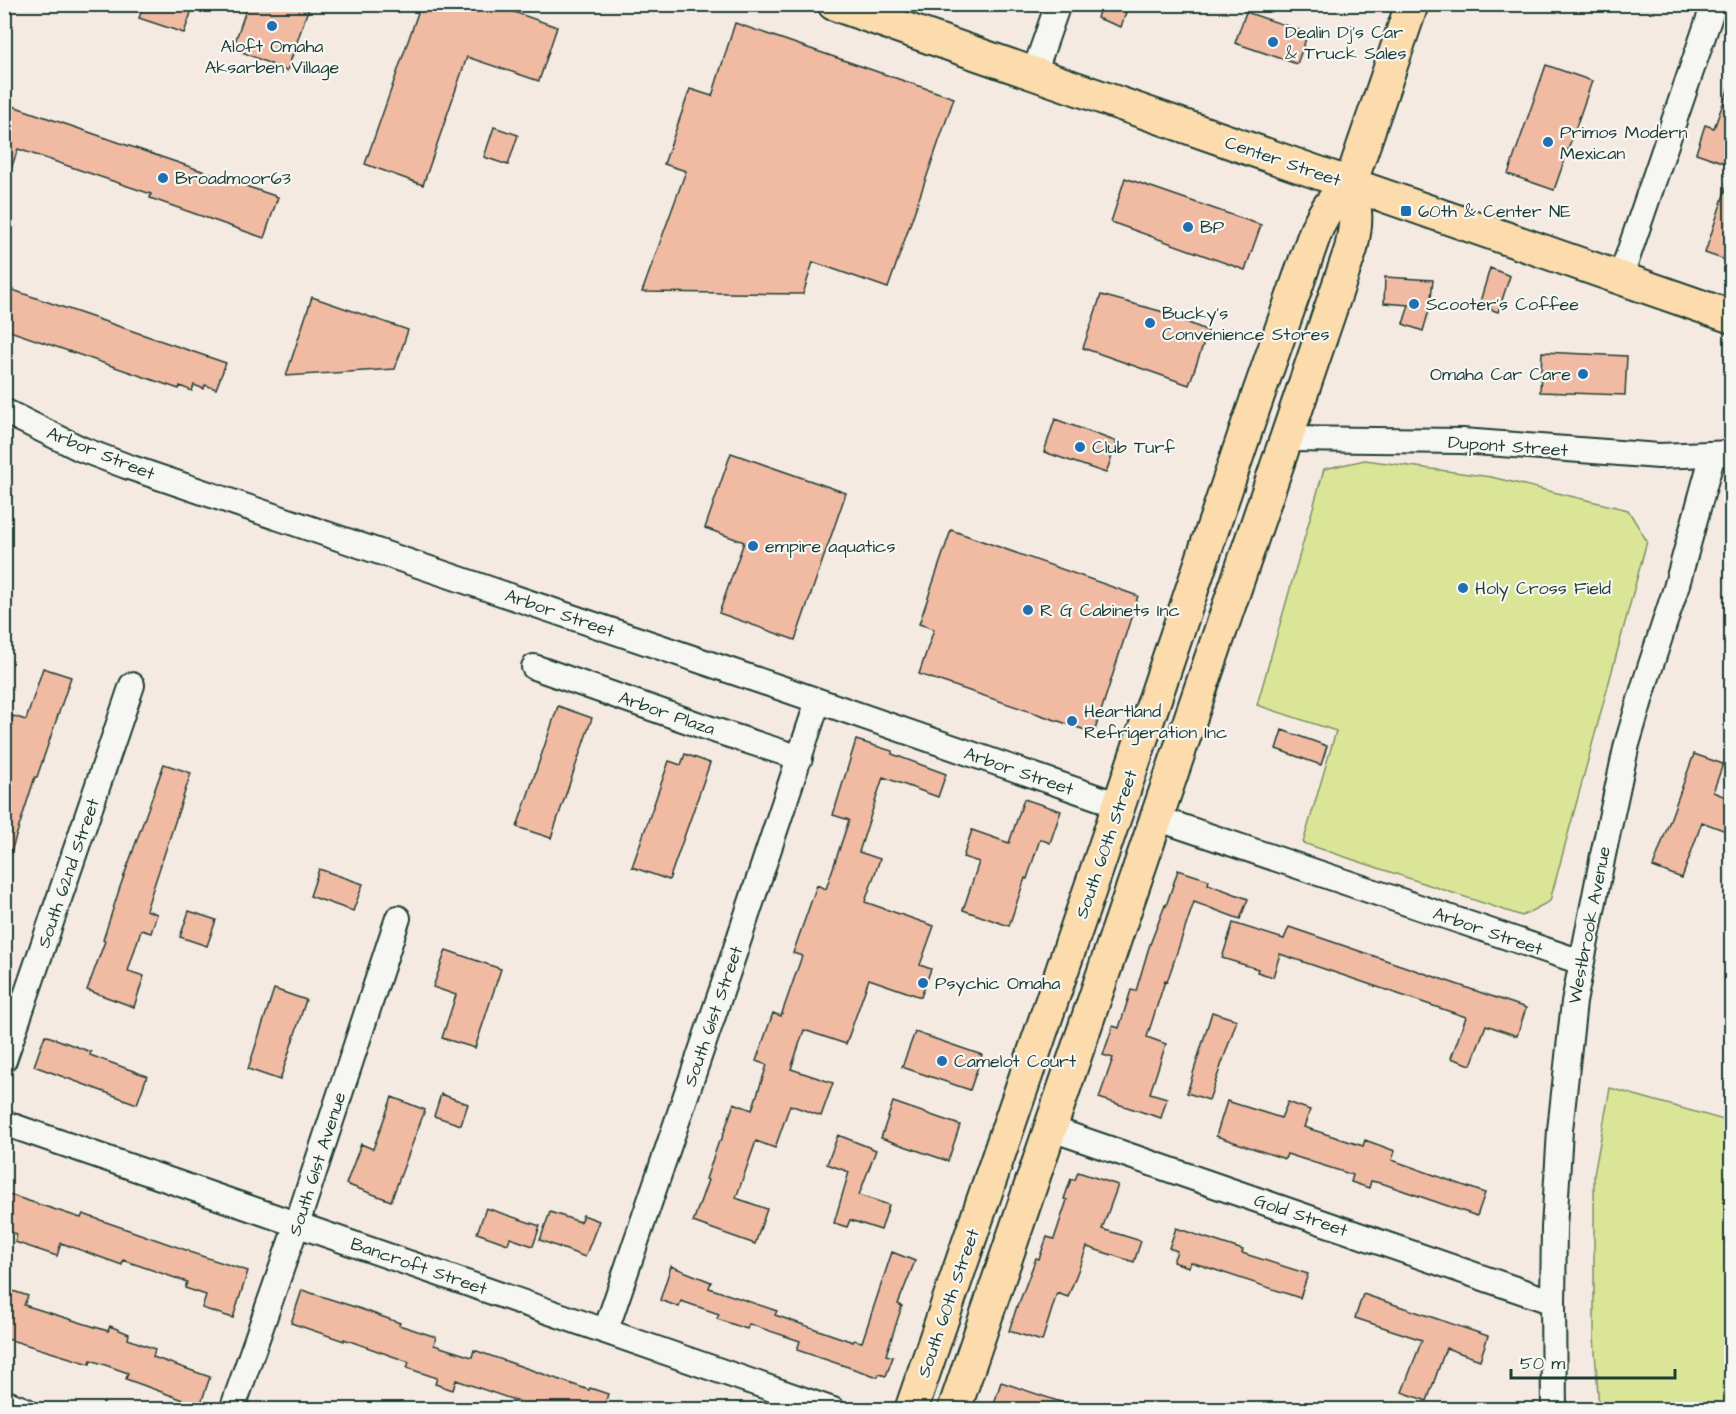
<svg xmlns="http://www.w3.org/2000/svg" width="1736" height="1414" font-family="'Architects Daughter',sans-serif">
	<rect width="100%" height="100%" fill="#f5eae2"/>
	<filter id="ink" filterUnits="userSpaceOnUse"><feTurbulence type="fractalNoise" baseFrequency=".0167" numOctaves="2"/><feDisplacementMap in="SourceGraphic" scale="12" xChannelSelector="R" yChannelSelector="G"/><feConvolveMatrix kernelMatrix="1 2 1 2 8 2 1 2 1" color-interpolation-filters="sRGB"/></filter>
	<g filter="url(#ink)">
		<path fill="#dae597" stroke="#7c9166" stroke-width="1.5" d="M1365,460L1491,477L1628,510L1647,541L1550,901L1522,916L1303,843L1336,731L1257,705L1324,469Z
			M1610,1088L1731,1122V1409H1599L1594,1337V1175Z"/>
		<path fill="#f0bba2" stroke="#1f3d34" stroke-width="1.5" d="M144,4H194L184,33L139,18Z
			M248,4H310L287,71L233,48Z
			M421,4H491L557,27L539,81L467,57L423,185L365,164Z
			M1101,4H1129L1121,27L1097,18Z
			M1246,12L1308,33L1297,64L1235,43Z
			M735,23L954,98L888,288L813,262L803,294L642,292L686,171L664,164L690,89L712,96Z
			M1546,65L1592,81L1554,190L1508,174Z
			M1729,87H1731V165L1696,153L1705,125L1714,128Z
			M4,103L278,197L264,238L150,198L151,194L18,149L7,180L4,179Z
			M494,127L518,135L508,165L484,157Z
			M1125,178L1261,225L1245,270L1111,222Z
			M1728,182L1731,183V262L1705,253Z
			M1490,268L1510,276L1498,312L1479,305Z
			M1385,277L1433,280L1430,307L1423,331L1403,324L1409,305L1384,303Z
			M4,287L226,363L216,389L205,385L204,389L194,385L192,391L180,386L179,389L4,329Z
			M1101,295L1160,311L1208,331L1189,385L1083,348Z
			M312,297L408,330L395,369L286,376Z
			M1542,352L1627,356L1625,395L1540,392Z
			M1055,419L1117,442L1106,473L1044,452Z
			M731,453L846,493L795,640L719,613L744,542L705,528Z
			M951,530L1138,596L1094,733L919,674L934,629L919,624Z
			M43,668L71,677L37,777H35L8,861L4,860V771L11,750L4,747V723L10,725L13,716L26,720Z
			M558,706L592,718L551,838L517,827Z
			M1282,730L1327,746L1321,765L1276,749Z
			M856,740L892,751V754L946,774L938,797L883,777L859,852L880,859L865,902L934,926L920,965L931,969L921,997L869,979L846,1044L804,1030L791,1069L833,1083L821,1116L790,1105L775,1148L756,1141L736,1198L767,1209L755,1244L693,1222L708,1180L706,1179L719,1141H721L734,1103L752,1110L767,1065L756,1061L773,1013L781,1016L802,956L793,953L817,885L826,889L849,820L833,815Z
			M685,754L710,763L669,880L632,867L669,761L681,765Z
			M1694,754L1723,764L1713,792L1731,799V833L1702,822L1682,878L1653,867Z
			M164,764L191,773L146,910L157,914L151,933L141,930L128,971L144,976L134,1007L87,990L105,941L103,940L120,887Z
			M1024,799L1061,811L1050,843L1040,839L1027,879L1025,878L1009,926L963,910L979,862L963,857L972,830L1009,843Z
			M319,869L363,884L353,911L310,896Z
			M1178,870L1209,880L1208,884L1248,899L1240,919L1194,902L1167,982L1165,981L1147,1037L1166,1044L1150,1093L1167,1098L1161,1118L1099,1098L1113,1058L1103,1055L1113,1026L1119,1028L1131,990L1136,991L1149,947L1165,905L1166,906Z
			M189,911L216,920L207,946L180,937Z
			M1233,923L1284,939L1289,927L1526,1008L1517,1036L1486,1025L1471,1065L1451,1058L1466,1017L1280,954L1273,977L1257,972L1258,969L1222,958Z
			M446,950L501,969L475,1048L442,1038L456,995L433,987Z
			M274,989L306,1000L280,1080L248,1069Z
			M1212,1012L1237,1020L1209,1100L1187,1093Z
			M915,1032L982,1055L970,1090L902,1067Z
			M45,1035L91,1052L90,1055L147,1076L137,1104L34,1066Z
			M441,1094L468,1104L461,1125L434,1116Z
			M392,1097L425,1110L391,1201L346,1184L361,1144L373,1149Z
			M1227,1101L1281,1118L1288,1102L1310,1110L1304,1127L1363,1146L1365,1140L1395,1151L1392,1160L1485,1193L1477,1216L1384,1184L1371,1181L1369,1188L1351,1182L1353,1175L1287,1154L1285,1159L1216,1136Z
			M893,1102L960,1125L948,1161L881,1138Z
			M838,1135L876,1150L859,1195L889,1205L881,1230L850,1220L847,1227L834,1223L849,1172L827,1164Z
			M1078,1172L1118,1185L1102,1229L1141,1241L1134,1262L1087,1247L1068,1297L1057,1293L1042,1341L1009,1331L1018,1303H1019L1036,1258L1039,1259L1047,1237L1054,1239L1067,1200L1064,1199L1071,1179L1075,1180Z
			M4,1193L81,1218L83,1214L189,1251V1252L248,1271L233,1318L202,1308L206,1295L185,1288L187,1282L123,1260L122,1265L61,1243L57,1256L15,1242L17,1234L4,1230Z
			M486,1208L540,1226L533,1246L510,1238L508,1244L477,1233Z
			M550,1212L580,1222L583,1215L599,1221L585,1257L540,1240Z
			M1176,1228L1243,1250L1242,1253L1308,1274L1300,1298L1191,1262L1189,1267L1173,1262L1177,1251L1169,1248Z
			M892,1252L915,1261L898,1304L902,1306L886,1355L893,1357L886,1376L879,1374L878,1377L797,1350L800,1341L749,1324L747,1329L717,1319L719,1314L681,1301L679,1307L660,1300L671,1266L711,1282L709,1288L777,1311L775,1315L853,1342L854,1340L862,1342Z
			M4,1288L28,1296L24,1305L108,1331L110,1326L129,1334L128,1339L155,1349L153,1357L210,1377L200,1406L126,1379L128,1373L91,1360L90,1364L4,1338Z
			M302,1290L361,1309L400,1323L399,1325L436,1337L434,1345L472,1357L474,1350L589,1390L590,1388L608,1394L603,1410H533L519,1404L520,1402L456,1380L453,1390L435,1384L437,1378L407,1368L409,1362L344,1339V1341L291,1323Z
			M1363,1294L1488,1336L1480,1360L1446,1348L1427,1401L1402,1392L1422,1340L1355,1318Z
			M1001,1382L1073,1406V1410H992Z"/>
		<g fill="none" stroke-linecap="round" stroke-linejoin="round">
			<defs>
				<path id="minor" d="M1034,73L1058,4
					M1620,279L1714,4
					M4,411L81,449L126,466L784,689L1119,805
					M1285,439L1462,441L1659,456L1732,453
					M534,667L714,730L800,758
					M1156,818L1581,962
					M4,1060L132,685
					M4,1123L833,1410
					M1049,1128L1553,1302
					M606,1330L732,960L818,701
					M4,1402L25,1410
					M232,1410L297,1224L398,918
					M1554,1410L1553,1302L1554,1228L1560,1130L1574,1002L1603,855L1627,744L1646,680L1676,588L1713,454"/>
				<path id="major" d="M834,4L1732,317
					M911,1410L1119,805L1247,427L1315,233C1324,211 1332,200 1350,185L1412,4
					M954,1410L1351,249C1357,222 1357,212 1350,185"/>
			</defs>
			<use href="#minor" stroke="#1f3d34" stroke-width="28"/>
			<use href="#major" stroke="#1f3d34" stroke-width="36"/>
			<use href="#minor" stroke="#f6f6f2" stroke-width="24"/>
			<use href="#major" stroke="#fcdcac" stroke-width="32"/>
		</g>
	</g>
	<g fill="#1f6fb2" stroke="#f6f6f2" stroke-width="2">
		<circle cx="272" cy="26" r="6"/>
		<circle cx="1273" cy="42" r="6"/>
		<circle cx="1548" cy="142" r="6"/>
		<circle cx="163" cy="178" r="6"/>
		<rect x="1400" y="205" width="12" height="12" rx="3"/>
		<circle cx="1188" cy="227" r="6"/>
		<circle cx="1414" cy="304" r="6"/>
		<circle cx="1150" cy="323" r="6"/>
		<circle cx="1583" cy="374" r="6"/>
		<circle cx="1080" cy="447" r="6"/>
		<circle cx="753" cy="546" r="6"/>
		<circle cx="1463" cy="588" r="6"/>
		<circle cx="1028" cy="610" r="6"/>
		<circle cx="1072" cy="721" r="6"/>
		<circle cx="923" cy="983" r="6"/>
		<circle cx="942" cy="1061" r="6"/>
	</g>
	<g text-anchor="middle" stroke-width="4.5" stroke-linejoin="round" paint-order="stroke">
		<g font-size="18" fill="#1f3d34" stroke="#f6f6f2" text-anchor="start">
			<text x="1285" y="38">Dealin Dj's Car<tspan x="1285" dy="21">&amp; Truck Sales</tspan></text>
			<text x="272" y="52" text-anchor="middle">Aloft Omaha<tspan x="272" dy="21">Aksarben Village</tspan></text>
			<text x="1560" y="138">Primos Modern<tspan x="1560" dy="21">Mexican</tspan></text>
			<text x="175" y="184">Broadmoor63</text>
			<text x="1418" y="217">60th &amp; Center NE</text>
			<text x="1200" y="233">BP</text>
			<text x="1426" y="310">Scooter's Coffee</text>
			<text x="1162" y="319">Bucky's<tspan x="1162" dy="21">Convenience Stores</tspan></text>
			<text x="1571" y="380" text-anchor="end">Omaha Car Care</text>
			<text x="1092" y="453">Club Turf</text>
			<text x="765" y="552">empire aquatics</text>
			<text x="1475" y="594">Holy Cross Field</text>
			<text x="1040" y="616">R G Cabinets Inc</text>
			<text x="1084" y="717">Heartland<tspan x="1084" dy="21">Refrigeration Inc</tspan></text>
			<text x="935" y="989">Psychic Omaha</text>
			<text x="954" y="1067">Camelot Court</text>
		</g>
		<g font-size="18" fill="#1f3d34" stroke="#f6f6f2">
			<text transform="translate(1283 161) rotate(19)" y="6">Center Street</text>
			<text transform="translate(1508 446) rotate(4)" y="6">Dupont Street</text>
			<text transform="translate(101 453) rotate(22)" y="6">Arbor Street</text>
			<text transform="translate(560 613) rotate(19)" y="6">Arbor Street</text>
			<text transform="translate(667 713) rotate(19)" y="6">Arbor Plaza</text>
			<text transform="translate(1019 771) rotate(19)" y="6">Arbor Street</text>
			<text transform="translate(1106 844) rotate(-71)" y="6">South 60th Street</text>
			<text transform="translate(68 873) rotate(-71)" y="6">South 62nd Street</text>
			<text transform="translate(1589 925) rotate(-79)" y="6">Westbrook Avenue</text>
			<text transform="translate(1488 931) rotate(19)" y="6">Arbor Street</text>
			<text transform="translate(713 1016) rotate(-71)" y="6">South 61st Street</text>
			<text transform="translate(317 1164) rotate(-72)" y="6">South 61st Avenue</text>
			<text transform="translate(1301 1215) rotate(19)" y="6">Gold Street</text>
			<text transform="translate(419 1266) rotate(19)" y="6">Bancroft Street</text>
			<text transform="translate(948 1303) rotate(-71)" y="6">South 60th Street</text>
		</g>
	</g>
	<rect width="1736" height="1414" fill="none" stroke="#f6f6f2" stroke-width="24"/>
	<rect x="12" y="12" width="1712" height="1390" fill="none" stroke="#1f3d34" stroke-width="2" filter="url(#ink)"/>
	<path d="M1511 1369v9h164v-9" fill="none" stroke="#1f3d34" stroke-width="3"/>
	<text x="1520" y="1369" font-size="18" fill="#1f3d34" stroke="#f6f6f2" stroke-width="4.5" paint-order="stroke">50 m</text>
</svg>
